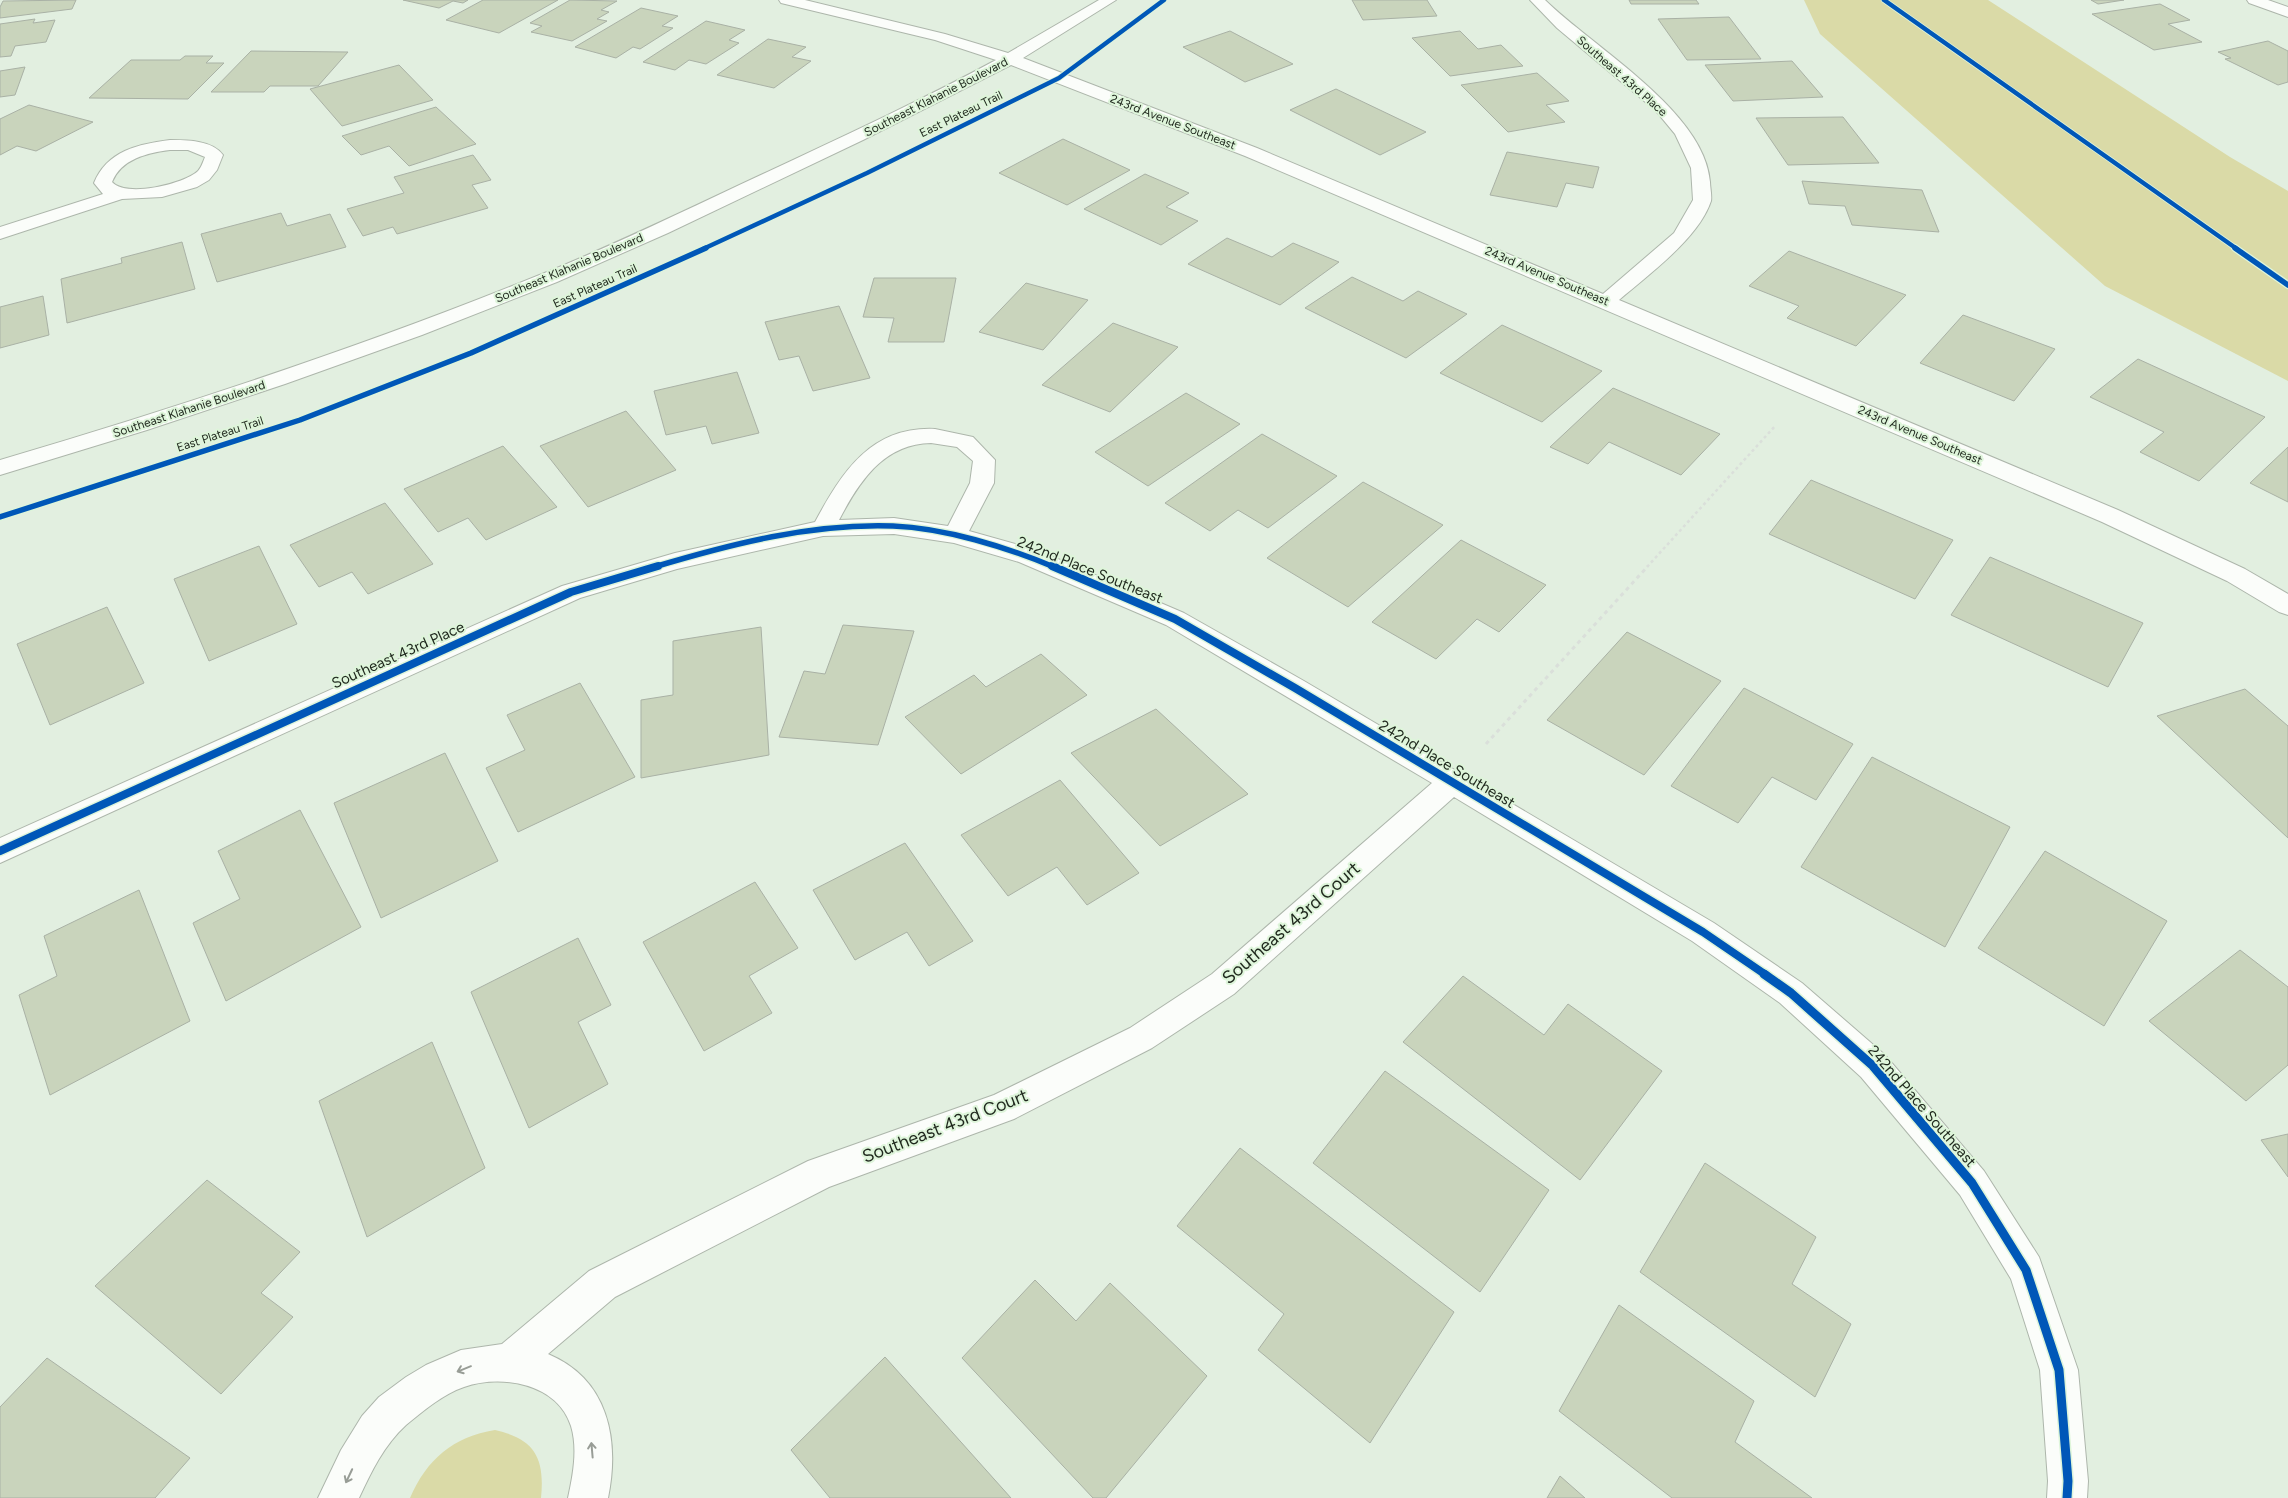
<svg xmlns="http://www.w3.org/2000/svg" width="2288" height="1498" font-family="Figtree,sans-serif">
	<rect width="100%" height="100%" fill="#e2efe0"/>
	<path fill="#dadaa7" d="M1804,0H1988L2230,157L2288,191V381L2105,286L1820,34Z
		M495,1430C535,1439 545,1458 541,1498H410C427,1459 453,1437 495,1430Z"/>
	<path fill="#c9d4bc" stroke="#a9b1a5" d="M76,0L72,9L0,18V7L3,1Z
		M403,0H468L463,3L453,1L439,8Z
		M483,0H558L499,33L446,20Z
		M570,0L617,1L601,10L609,12L597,19L607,21L572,41L531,32L542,26L530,23Z
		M1352,0H1427L1437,16L1363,20Z
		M1629,0H1696L1699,4H1631Z
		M2091,0H2124L2098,4Z
		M2160,4L2190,20L2168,24L2202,42L2154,50L2092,14Z
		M641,8L678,16L662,26L673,28L640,49L633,47L616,58L575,47Z
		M1729,17L1761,59L1687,60L1658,19Z
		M35,19L33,23L55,20L46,42L15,46L11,56L0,57V24Z
		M706,21L745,30L729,40L739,43L706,64L689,60L675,70L643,62Z
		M1230,31L1293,64L1245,82L1183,47Z
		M1460,31L1478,49L1501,45L1523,66L1450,76L1412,38Z
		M768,39L806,47L792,57L811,61L774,88L717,75Z
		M2268,41L2288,51V82L2278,85L2225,59L2231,58L2218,52Z
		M251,51L348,52L318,86H270L264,92H211Z
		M185,56H213L206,63H224L188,99L89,98L131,60H180Z
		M1792,61L1823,97L1733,101L1705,65Z
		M399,65L433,100L342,126L310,89Z
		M25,67L15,95L0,97V71Z
		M1537,73L1569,101L1546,105L1565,122L1508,132L1461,85Z
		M1336,89L1426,132L1380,155L1290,110Z
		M29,105L93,122L36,151L17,146L0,155V119Z
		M436,107L476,144L409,166L389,146L361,155L342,136Z
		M1843,117L1879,163L1788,165L1756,118Z
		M1063,139L1130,170L1067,205L999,173Z
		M1507,152L1599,167L1593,188L1566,183L1557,207L1490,195Z
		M473,155L491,180L472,185L488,208L397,234L393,227L363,236L347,209L404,193L394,177Z
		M1145,174L1189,193L1166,207L1198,221L1161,245L1084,209Z
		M1802,181L1922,190L1939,232L1852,225L1845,206L1809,204Z
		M281,213L287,226L330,214L346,247L217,282L201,234Z
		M1227,238L1272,257L1293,243L1339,262L1280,305L1188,264Z
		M182,242L195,289L67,323L61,279L122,263L121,258Z
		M1789,251L1906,295L1856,346L1787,318L1799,306L1749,286Z
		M1352,277L1403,301L1418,291L1467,314L1406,358L1305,308Z
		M874,278H956L944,342H888L894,318L863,317Z
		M1026,283L1088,300L1043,350L979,332Z
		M43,296L49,335L0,348V307Z
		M839,306L870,378L813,391L799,356L779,360L765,322Z
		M1963,315L2055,349L2014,401L1920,363Z
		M1113,323L1178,347L1110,412L1042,385Z
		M1502,325L1602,371L1542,422L1440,373Z
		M2138,359L2265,417L2199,481L2140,452L2164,432L2090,397Z
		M737,372L759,433L712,444L706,426L666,435L654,391Z
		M1613,388L1720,434L1681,475L1609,442L1588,464L1550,447Z
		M1186,393L1240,424L1148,486L1095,452Z
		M626,411L676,470L588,507L540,446Z
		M1262,434L1337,476L1268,528L1238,510L1210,531L1165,503Z
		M503,446L557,507L486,540L468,518L438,532L404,489Z
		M2288,447V502L2250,483Z
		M1811,480L1953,540L1915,599L1769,534Z
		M1363,482L1443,525L1348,607L1267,558Z
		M385,503L433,564L368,594L352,572L319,587L290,545Z
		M1461,540L1546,585L1499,632L1477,619L1436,659L1372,622Z
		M259,546L297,624L209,661L174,579Z
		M1990,557L2143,623L2108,687L1951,615Z
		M107,607L144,683L50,725L17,644Z
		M843,625L914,631L878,745L779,737L804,671L825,674Z
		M761,627L769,755L641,778V700L673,695V641Z
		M1627,632L1721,681L1644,775L1547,720Z
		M1041,654L1087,695L961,774L905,717L974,675L986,687Z
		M580,683L635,777L518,832L486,768L525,750L507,715Z
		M1744,688L1853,744L1816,800L1772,777L1738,823L1671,786Z
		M2245,689L2288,726V838L2157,716Z
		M1156,709L1248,794L1160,846L1071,753Z
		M445,753L498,861L381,918L334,803Z
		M1872,757L2010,827L1945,947L1801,867Z
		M1060,780L1139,873L1087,905L1057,867L1008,896L961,835Z
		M300,810L361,927L226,1001L193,923L240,899L218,851Z
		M905,843L973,941L929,966L907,932L855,960L813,890Z
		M2045,851L2167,921L2104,1026L1978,948Z
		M755,882L798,948L749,976L772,1013L704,1051L643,942Z
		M139,890L190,1021L50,1095L19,995L57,976L44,936Z
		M578,938L611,1005L578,1022L608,1084L529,1128L471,992Z
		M2240,950L2288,987V1065L2246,1101L2149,1021Z
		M1463,976L1544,1035L1568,1004L1662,1071L1580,1180L1403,1042Z
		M432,1042L485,1168L367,1237L319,1101Z
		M1385,1071L1549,1190L1480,1292L1313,1163Z
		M2288,1134V1177L2261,1140Z
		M1240,1148L1454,1312L1370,1443L1258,1350L1284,1314L1177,1226Z
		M1705,1163L1816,1237L1792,1284L1851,1324L1815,1397L1640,1272Z
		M207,1180L300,1252L261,1293L293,1317L221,1394L95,1286Z
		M1035,1280L1076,1321L1110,1283L1207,1376L1106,1498H1093L962,1358Z
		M1619,1305L1754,1401L1735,1442L1812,1498H1672L1559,1411Z
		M885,1357L1011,1498H830L791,1450Z
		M47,1358L190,1458L155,1498H0V1407Z
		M1560,1476L1585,1498H1547Z"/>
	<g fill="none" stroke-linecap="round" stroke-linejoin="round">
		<defs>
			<path id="minor" d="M779,0H805L945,34L1008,53L1099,0H1116L1023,58L1257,148L1603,294L1674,233L1693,200L1691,168L1675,134L1656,111L1557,28L1530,0H1545C1594,48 1705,112 1710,182C1710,187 1712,196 1711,201C1699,238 1648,275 1619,300L2118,510L2245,569L2288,594V615L2279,612L2227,581L2102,522L1245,156L1011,65L863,140L668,233L557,282L422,335L285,384L147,430L0,475V460C183,406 365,346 542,274C617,244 690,208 763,174C842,137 920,101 996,60L935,40L781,3Z
				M2247,0H2268L2288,7V17L2249,3Z
				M170,140C187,140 212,140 223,155L217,170L209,180L197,187L162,197L122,199L0,239V227L103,194L94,183C107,151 138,144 170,140ZM170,150H188L205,157C203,162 202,166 198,171C184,184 126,198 112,182C121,159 147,153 170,150Z
				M935,429L973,437L995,460L994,483L969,531L1037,550L1184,613L1304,681L1714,923L1802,983L1885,1055L1984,1171L2039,1257L2078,1370L2088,1481L2087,1498H2047L2048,1481L2040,1370L2011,1279L1960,1195L1861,1077L1780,1003L1692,941L1454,797L1234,994L1152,1048L1014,1119L829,1187L615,1297L548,1354C608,1379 620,1439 608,1498H568C573,1475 578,1449 571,1426C557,1383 501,1374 464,1387C443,1394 423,1411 406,1425C384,1445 371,1472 359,1498H318L341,1450L362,1416L379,1397L406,1377L426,1365L461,1350L502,1344L589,1271L808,1161L994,1095L1130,1028L1212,974L1432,783L1166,625L1019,562L954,543L894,534L823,536L677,569L580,598L0,863V838L562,586L675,553L815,522C842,472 871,426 935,429ZM931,443L957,447L973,461L970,483L948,526L894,518L839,520C859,482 883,444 931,443Z"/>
		</defs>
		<use href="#minor" stroke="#adb6ab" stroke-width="2"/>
		<path stroke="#dadfda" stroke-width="2.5" stroke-dasharray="3 3" stroke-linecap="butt" d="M1647,567L1776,425"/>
		<path stroke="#dadfda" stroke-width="3" stroke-dasharray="4 4" stroke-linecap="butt" d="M1486,744L1648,566"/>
		<use href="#minor" fill="#fbfdfa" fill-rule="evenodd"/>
		<defs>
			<path id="cycleway-far3" d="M1884,0L2237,249
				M703,249L867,173L1059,78L1164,0"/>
			<path id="cycleway-far2" d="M2235,248L2288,285
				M0,517L300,420L471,353L706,248
				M654,567C731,544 812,523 893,526C945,528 1006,547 1054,567"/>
			<path id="cycleway-far1" d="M1052,566L1175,619L1295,688L1703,932L1766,975
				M0,851L571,592L658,566"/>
			<path id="cycleway" d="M1764,974L1791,993L1873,1066L1972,1183L2026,1270L2059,1370L2068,1481L2067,1498"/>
		</defs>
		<use href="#cycleway-far3" stroke="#def5da" stroke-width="6"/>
		<use href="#cycleway-far2" stroke="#def5da" stroke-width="8"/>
		<use href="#cycleway-far1" stroke="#def5da" stroke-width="11"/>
		<use href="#cycleway" stroke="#def5da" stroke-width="12"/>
		<use href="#cycleway-far3" stroke="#0057b8" stroke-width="4.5"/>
		<use href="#cycleway-far2" stroke="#0057b8" stroke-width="5.5"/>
		<use href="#cycleway-far1" stroke="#0057b8" stroke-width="8"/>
		<use href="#cycleway" stroke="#0057b8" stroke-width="9"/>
	</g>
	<defs><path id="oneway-shaft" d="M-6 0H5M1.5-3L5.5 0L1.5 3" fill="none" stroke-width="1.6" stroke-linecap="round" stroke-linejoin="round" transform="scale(1.25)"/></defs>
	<g stroke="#989d96">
		<use href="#oneway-shaft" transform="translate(464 1369) rotate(158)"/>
		<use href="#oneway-shaft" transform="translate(592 1450) rotate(-95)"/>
		<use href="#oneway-shaft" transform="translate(349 1476) rotate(115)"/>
	</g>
	<g text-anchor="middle" stroke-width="4" stroke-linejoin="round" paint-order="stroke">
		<g font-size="12" fill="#1e271c" stroke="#def5da">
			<text transform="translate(1622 76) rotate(41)" y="4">Southeast 43rd Place</text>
			<text transform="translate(936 97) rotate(-27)" y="4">Southeast Klahanie Boulevard</text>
			<text transform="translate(961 114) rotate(-26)" y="4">East Plateau Trail</text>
			<text transform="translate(1173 122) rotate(21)" y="4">243rd Avenue Southeast</text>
			<text transform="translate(569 268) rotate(-23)" y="4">Southeast Klahanie Boulevard</text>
			<text transform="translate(1547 276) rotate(23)" y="4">243rd Avenue Southeast</text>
			<text transform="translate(595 286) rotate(-24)" y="4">East Plateau Trail</text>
			<text transform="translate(189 409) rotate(-18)" y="4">Southeast Klahanie Boulevard</text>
			<text transform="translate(220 434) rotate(-18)" y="4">East Plateau Trail</text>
			<text transform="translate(1920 435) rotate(23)" y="4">243rd Avenue Southeast</text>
		</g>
		<g font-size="15" fill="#1e271c" stroke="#def5da">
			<text transform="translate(1090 570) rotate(22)" y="5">242nd Place Southeast</text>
			<text transform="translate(398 655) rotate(-24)" y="5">Southeast 43rd Place</text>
			<text transform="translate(1447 764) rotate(31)" y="5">242nd Place Southeast</text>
			<text transform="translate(1922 1106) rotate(49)" y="5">242nd Place Southeast</text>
		</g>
		<g font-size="18" fill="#1e271c" stroke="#def5da">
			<text transform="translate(1291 923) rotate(-41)" y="6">Southeast 43rd Court</text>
			<text transform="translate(945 1126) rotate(-21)" y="6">Southeast 43rd Court</text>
		</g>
	</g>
</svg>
